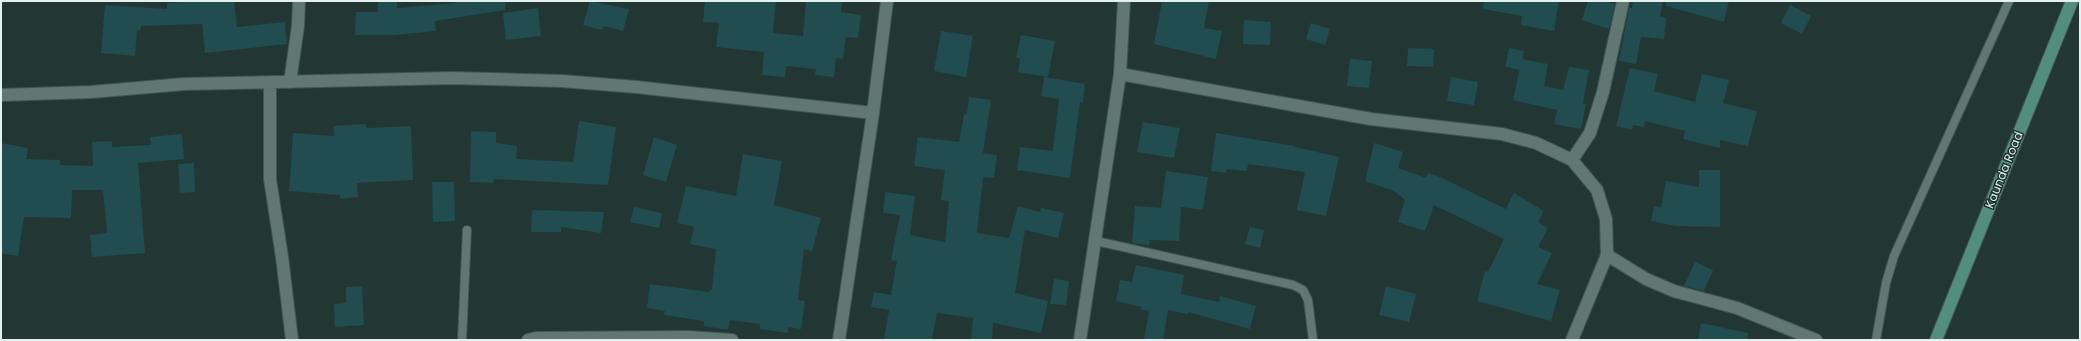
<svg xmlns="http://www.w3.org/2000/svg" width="2081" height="341" font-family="Poppins,sans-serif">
	<rect width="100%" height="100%" fill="#223734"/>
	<path fill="#214c50" d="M197,1H234L237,27L285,22L287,44L205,53L202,24L141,26L140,31L137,30L135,56L101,53L105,5L167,9V3Z
		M378,1H397V8L456,3L455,1H505V10L435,21L436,31L395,35H355L356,12H378Z
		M590,1L629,9L623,31L604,26L602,30L583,25Z
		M705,1H776L773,33L803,36L806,1H842L841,12L861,15L858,38L846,37L843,59L836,58L834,77L815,75L816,69L786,66L785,77L762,75L764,52L716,47L719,23L703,22Z
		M1162,1H1209L1204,28L1222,31L1216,59L1154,44Z
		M1484,1H1559L1554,31L1521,25L1522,16L1483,9Z
		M1588,1H1605L1615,4L1609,29L1582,20Z
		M1633,1H1663L1660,17L1666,18L1664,39L1641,37L1636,64L1619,61L1629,8H1632Z
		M1666,1H1729L1724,22L1666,6Z
		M1790,5L1811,16L1802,34L1781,23Z
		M538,8L541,36L506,40L503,13Z
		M1244,20L1271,22L1270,45L1243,44Z
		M1311,23L1330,29L1325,45L1306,39Z
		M941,31L973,36L966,77L934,71Z
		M1021,35L1055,41L1048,77L1018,72L1020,58H1016Z
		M1408,48L1434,49L1433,67L1407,66Z
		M1509,48L1524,51L1520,70L1505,67Z
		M1350,59L1372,61L1369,88L1347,86Z
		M1522,59L1548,64L1544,86L1563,90L1569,67L1589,70L1583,103L1586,104L1581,129L1554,124L1557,110L1513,100Z
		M1630,68L1658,74L1654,91L1695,102L1702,74L1729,80L1723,103L1757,111L1748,146L1720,140V148L1683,139L1685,131L1645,121L1644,127L1633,125L1632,130L1616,126Z
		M1044,77L1085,84L1083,103L1080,102L1070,178L1017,170L1020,147L1053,151L1059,99L1041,96Z
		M1451,77L1478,82L1474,105L1447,101Z
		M969,97L991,100L983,153L997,155L994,178L983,177L977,233L1009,238L1018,206L1040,212L1041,208L1064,213L1058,238L1025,230L1015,293L1048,301L1041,333L993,323L992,340H971L973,318L937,313L932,340H884L889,310L871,307L874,292L891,295L897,261L891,260L900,215L883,213L885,192L915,196L910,235L945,242L949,201L941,200L945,170L914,166L918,137L959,142L964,115L967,114Z
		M579,121L616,127L608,185L494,179L493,183L470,182L471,131L496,132V143L517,146L516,159L573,162Z
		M1143,122L1180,128L1174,158L1137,152Z
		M366,124V128L411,126L413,180L357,183L358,197L340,199V195L289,191L293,133L334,136L333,126Z
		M1216,133L1295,146V147L1339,157L1326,216L1297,210L1305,172L1248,164L1247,171L1227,169L1226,173L1211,171Z
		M182,134L184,159L138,163L145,253L92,257L90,235L107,233L103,190H72L71,218L24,217L18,256L1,253V143L28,148L26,159L60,160V165L93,166L92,142L112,141V147L151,145L150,137Z
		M654,137L677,145L666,182L643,175Z
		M1374,143L1403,152L1398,168L1426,178L1428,173L1440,177L1506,209L1514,193L1544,211L1538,222L1548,228L1538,247L1552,253L1537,284L1560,290L1551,321L1477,301L1485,271L1488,272L1504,239L1434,205L1425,231L1398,222L1405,200L1394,191L1365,181Z
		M743,154L782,161L774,205L821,218L812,251L804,249L798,300L805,301L801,329L788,327V333L760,329V324L730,320L728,330L704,326V321L664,315L665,311L647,308L650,284L709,292V290H712L716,249L690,244L694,227L677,223L686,186L736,196Z
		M194,163L195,192L180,193L178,164Z
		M1699,170H1720V227L1676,226L1651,221L1654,206L1661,207L1666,181L1699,187Z
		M1166,171L1208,177L1203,210L1181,207L1179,241L1150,240L1149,245L1132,243L1135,206L1161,208Z
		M432,182H454L455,221L433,222Z
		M634,207L662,213L659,228L630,222Z
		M532,210L604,212L601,233L561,227V232H531Z
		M1250,227L1264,230L1260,248L1245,244Z
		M1695,262L1713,270L1704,291L1684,286Z
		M1136,265L1184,275L1181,294L1219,302L1220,296L1256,306L1250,329L1188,312V314L1168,310L1163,340H1144L1149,311L1140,309L1141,307L1116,301L1120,280L1132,282Z
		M1054,279L1069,281L1066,305L1050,304Z
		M362,286L364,325L335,327L334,304L346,303V287Z
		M1386,286L1416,294L1409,322L1379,315Z
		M1701,323L1748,333L1747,340H1698Z"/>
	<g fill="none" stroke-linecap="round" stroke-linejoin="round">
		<defs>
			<path id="lane" d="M1096,241L1293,285L1303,290L1308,300L1313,340
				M462,340L467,230
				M1876,340L1886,283L1894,256L2009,1"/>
			<path id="street" d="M1120,74L1371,119L1502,134L1536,143L1572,160L1597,190L1606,219L1607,255L1572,340
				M290,82L298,26L299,1
				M270,83V179L282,257L292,340
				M1,95L91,92L184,84L452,78L562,81L636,87L873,113
				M1572,160L1590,133L1603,92L1623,1
				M1607,255L1646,279L1674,291L1737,308L1816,340
				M528,340L536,338L688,337L732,340
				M839,340L873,113L887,1
				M1080,340L1120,74L1124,1"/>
			<path id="secondary" d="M1936,340L2072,1"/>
		</defs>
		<use href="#lane" stroke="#425553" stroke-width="10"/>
		<use href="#street" stroke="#425553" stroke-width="14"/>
		<use href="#secondary" stroke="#425553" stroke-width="14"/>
		<use href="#lane" stroke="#607774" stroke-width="8"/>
		<use href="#street" stroke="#607774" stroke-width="12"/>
		<use href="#secondary" stroke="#538e7d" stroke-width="12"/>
	</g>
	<g text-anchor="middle" stroke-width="3" stroke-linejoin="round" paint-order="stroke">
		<g font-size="12" fill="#e4f1ee" stroke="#182d2a">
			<text transform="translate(2004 170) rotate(-68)" y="4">Kaunda Road</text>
		</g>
	</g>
	<rect width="2081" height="341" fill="none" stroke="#e4f1ee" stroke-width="4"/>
</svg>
